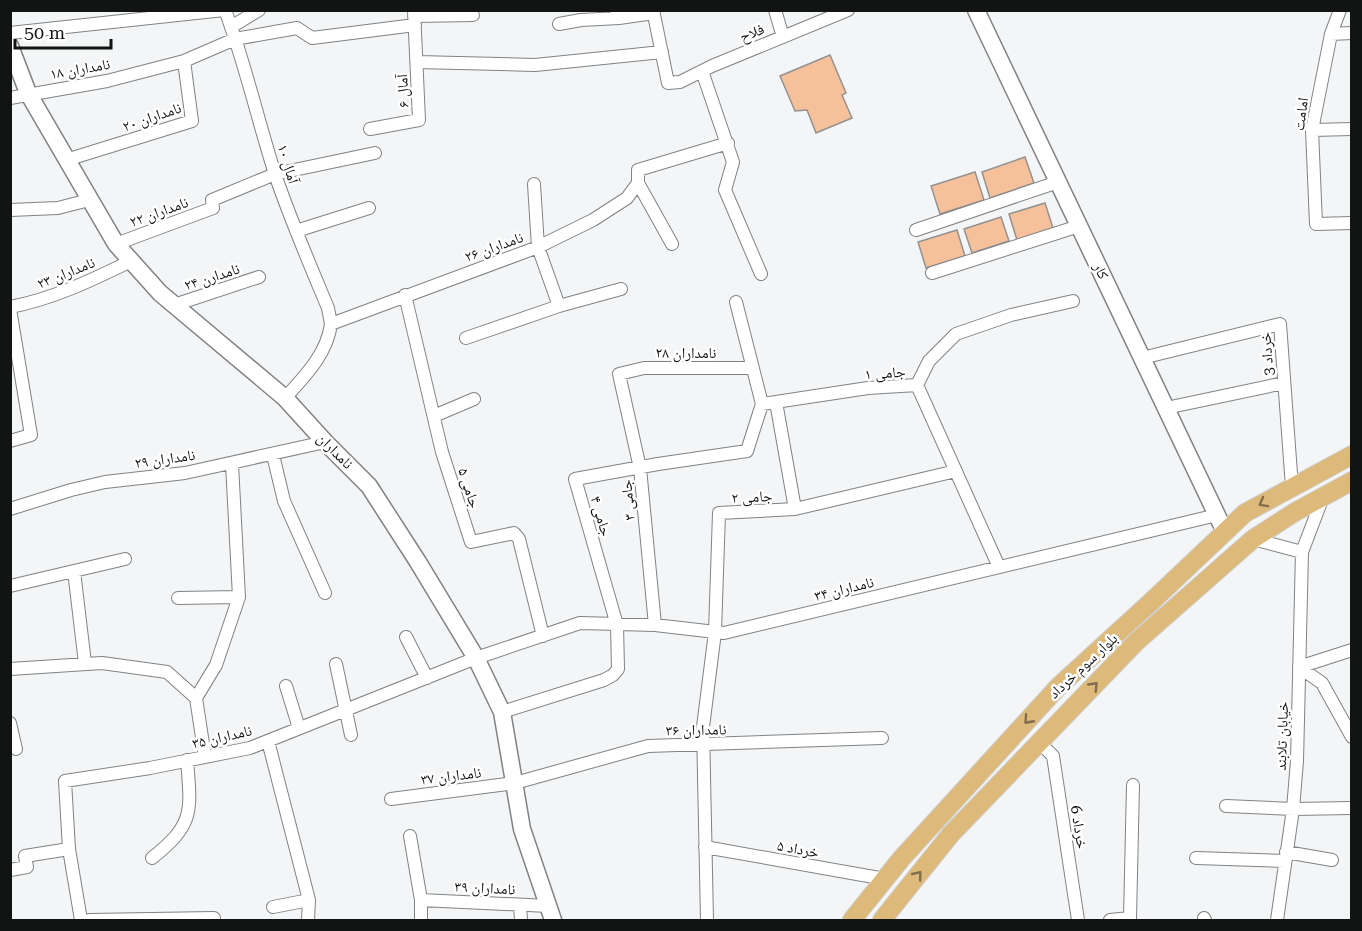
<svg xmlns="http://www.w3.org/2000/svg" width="1362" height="931" font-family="'Roboto Serif','Noto Naskh Arabic',serif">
	<rect width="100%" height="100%" fill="#f4f5f6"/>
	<path fill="#f6c09b" stroke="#939291" stroke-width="1.5" d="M830,55L846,93L842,95L852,118L816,133L807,110L795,111L780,76Z
		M1025,157L1034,183L990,198L982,172Z
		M975,172L984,200L940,214L931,186Z
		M1045,203L1053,228L1017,240L1009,214Z
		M1001,217L1009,241L972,253L964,229Z
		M957,230L965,256L926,268L918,242Z"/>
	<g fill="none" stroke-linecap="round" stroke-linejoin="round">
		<defs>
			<path id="street" d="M225,10C246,65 258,122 276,177C291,221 310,265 328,308L331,324
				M653,10L668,83L680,82L712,66L848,10
				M775,10L783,37
				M1340,10L1331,34L1312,130L1316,224L1352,223
				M414,16L473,15
				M619,18L654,13
				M559,24L581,20L619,18L616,10
				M231,27L259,10
				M10,33L224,10
				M1331,34L1352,33
				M417,62L535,65L662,52
				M702,71L733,162L725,190L761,274
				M10,98L107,81L184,61L235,39L297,28L312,38L415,25
				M370,129L419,120L414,10
				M1312,130L1352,129
				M66,160L192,121L184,61
				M638,183L672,244
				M10,210L58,208L89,200
				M916,230L1058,182
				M296,231L369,208
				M116,244L213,208L212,200L275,174L375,153
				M932,273L1079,226
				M405,295L442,452L471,542L514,533L519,539L543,636
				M736,302L762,404L868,388L917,385L999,567
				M174,305L259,277
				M559,306L621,289
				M10,307C53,299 92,280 131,261
				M10,309L31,435L10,441
				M466,338L559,306L538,247L534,184
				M1142,358L1280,324L1292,487
				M917,385L929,361L956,334L1011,315L1073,301
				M285,398C305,376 327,354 331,324L538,247L593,220L627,198L638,183V170L728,143
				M1166,408L1284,383
				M434,416L474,399
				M273,455L284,501L325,593
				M10,509L71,490L105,482L185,473L325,442
				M795,509L956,471
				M1253,539L1302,552L1323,497
				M74,571L85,663
				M10,586L125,559
				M178,598L239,597
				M655,625L640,468L619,374L644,368H753
				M406,637L427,678
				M336,664L351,735
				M1299,667L1322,683L1352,737
				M1299,667L1352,650
				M10,669L102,663L167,672L196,698L205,757
				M286,686L299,728
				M196,698L216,665L239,597L232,464
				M502,712L604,680L613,675L618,669L617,625L575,479L658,464L747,451L762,404
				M10,723L16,749
				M268,741L309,900L308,920
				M1039,742L1053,756L1078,920
				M391,799L515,783L648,746L882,738
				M1226,806L1293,809L1352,808
				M410,836L421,900V920
				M705,847L885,879
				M69,849L81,920
				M1286,852L1332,860
				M152,858C195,824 191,811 187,760
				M1196,858L1285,861
				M10,870L27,867L25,856L69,849L65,781L150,768L250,748L476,658L580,623L655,625L724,633L1217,515
				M421,900L548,906
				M520,905L521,920
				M273,907L309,900
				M1204,918L1205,920
				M89,920L214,918
				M707,920L703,727L715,632L719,513L795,509L776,402
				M1110,920L1130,918L1133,785
				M1277,920L1293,809L1297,761L1302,552"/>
			<path id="secondary" d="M976,10L1225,532
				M10,46L28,93L116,244L160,293L285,398L325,442L369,486L418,562L476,658L502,712L522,829L553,920"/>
			<path id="primary" d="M852,920L901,859L1058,687L1151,602L1245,513L1352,455
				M882,920L951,834L1136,642L1253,539L1295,512L1352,481"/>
		</defs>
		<use href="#street" stroke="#818283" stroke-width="14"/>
		<use href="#secondary" stroke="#818283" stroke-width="19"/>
		<use href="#primary" stroke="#d0d0d0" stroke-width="20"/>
		<use href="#street" stroke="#fff" stroke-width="12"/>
		<use href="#secondary" stroke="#fff" stroke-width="16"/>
		<use href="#primary" stroke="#ddb97a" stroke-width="18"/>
	</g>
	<defs><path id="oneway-chevron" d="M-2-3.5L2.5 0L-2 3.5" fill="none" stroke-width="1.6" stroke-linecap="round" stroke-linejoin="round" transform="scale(1.5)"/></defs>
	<g stroke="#826e4c">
		<use href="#oneway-chevron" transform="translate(1263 503) rotate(151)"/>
		<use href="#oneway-chevron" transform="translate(1094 686) rotate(-46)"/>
		<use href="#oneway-chevron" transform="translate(1028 720) rotate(132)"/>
		<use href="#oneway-chevron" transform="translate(918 875) rotate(-51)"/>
	</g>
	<g text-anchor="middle" stroke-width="5" stroke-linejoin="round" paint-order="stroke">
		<g font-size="15" fill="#121313" stroke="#fff">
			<text transform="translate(752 33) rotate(-22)" y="5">فلاح</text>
			<text transform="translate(80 69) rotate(-10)" y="5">نامداران ۱۸</text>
			<text transform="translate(403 91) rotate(-93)" y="5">آمال ۶</text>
			<text transform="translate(1301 114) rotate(-82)" y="5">امامت</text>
			<text transform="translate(152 117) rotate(-19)" y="5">نامداران ۲۰</text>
			<text transform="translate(288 164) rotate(73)" y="5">آمال ۱۰</text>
			<text transform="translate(159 212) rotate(-20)" y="5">نامداران ۲۲</text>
			<text transform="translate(494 247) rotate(-20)" y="5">نامداران ۲۶</text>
			<text transform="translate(1101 271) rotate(65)" y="5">کار</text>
			<text transform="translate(66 273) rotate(-22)" y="5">نامداران ۲۳</text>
			<text transform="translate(212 277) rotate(-18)" y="5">نامدارن ۲۴</text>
			<text x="686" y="358">نامداران ۲۸</text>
			<text transform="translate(1267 354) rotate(-95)" y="5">خرداد 3</text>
			<text transform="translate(885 373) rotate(-4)" y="5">جامی ۱</text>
			<text transform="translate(335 451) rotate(45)" y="5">نامداران</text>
			<text transform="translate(165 459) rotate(-8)" y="5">نامداران ۲۹</text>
			<text transform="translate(469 488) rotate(72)" y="5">جامی ۵</text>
			<text transform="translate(752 497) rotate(-3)" y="5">جامی ۲</text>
			<text transform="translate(628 500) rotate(-95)" y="5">جامی ۳</text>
			<text transform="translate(601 516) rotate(74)" y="5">جامی ۴</text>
			<text transform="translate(844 589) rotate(-14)" y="5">نامداران ۳۴</text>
			<text transform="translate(1083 666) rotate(-43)" y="5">بلوار سوم خرداد</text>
			<text transform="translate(696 730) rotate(-1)" y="5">نامداران ۳۶</text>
			<text transform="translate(1282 736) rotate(-88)" y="5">خیابان تلابند</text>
			<text transform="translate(222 737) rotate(-13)" y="5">نامداران ۳۵</text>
			<text transform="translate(451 776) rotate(-7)" y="5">نامداران ۳۷</text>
			<text transform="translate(1079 827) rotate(81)" y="5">خرداد 6</text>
			<text transform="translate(798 849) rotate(10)" y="5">خرداد ۵</text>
			<text transform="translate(485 888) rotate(3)" y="5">نامداران ۳۹</text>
		</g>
	</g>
	<rect width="1362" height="931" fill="none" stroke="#121313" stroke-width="24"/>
	<path d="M15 39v9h96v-9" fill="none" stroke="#121313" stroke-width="3"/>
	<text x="24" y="39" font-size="18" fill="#121313" stroke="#ffffff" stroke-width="4.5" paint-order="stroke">50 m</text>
</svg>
